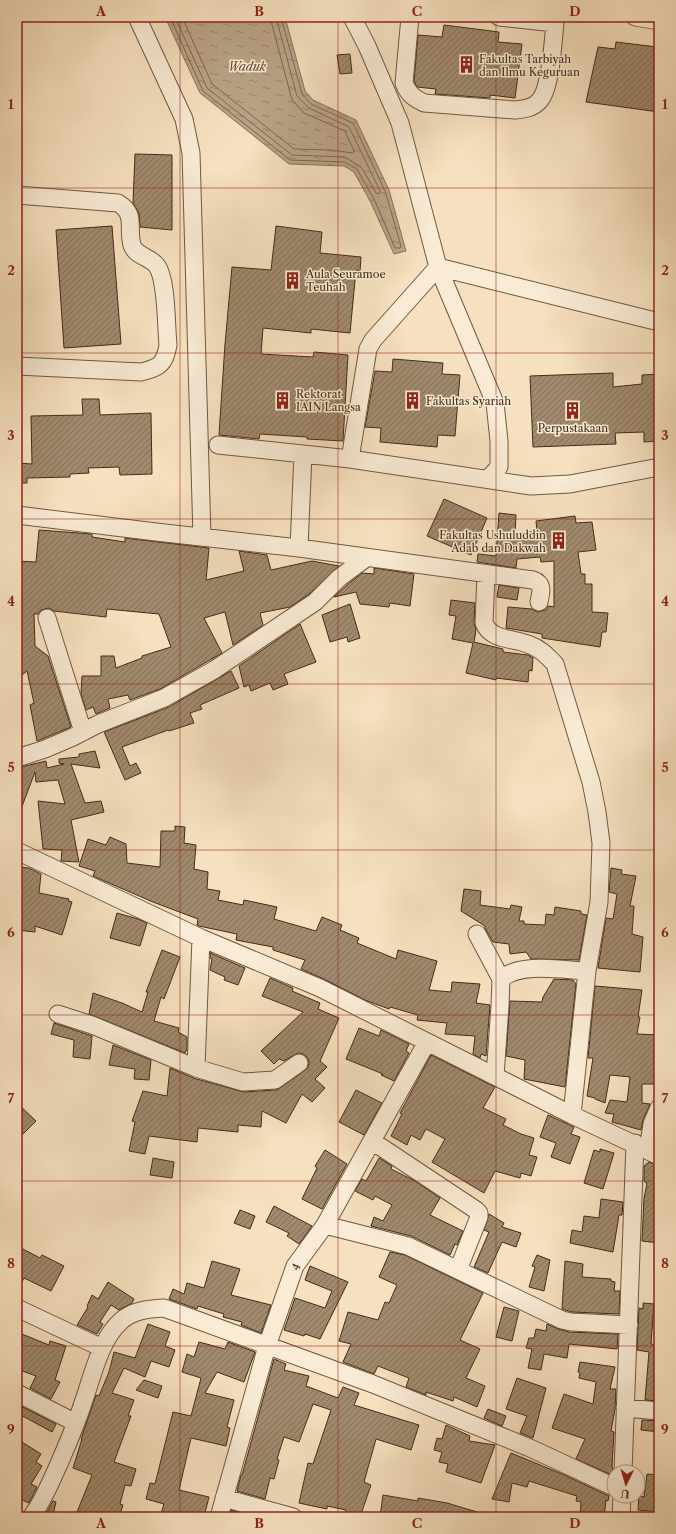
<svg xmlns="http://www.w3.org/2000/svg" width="676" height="1534" font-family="'Libre Caslon Text',serif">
	<defs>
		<pattern id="water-ripples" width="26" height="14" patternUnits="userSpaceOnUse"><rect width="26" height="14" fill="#b9a286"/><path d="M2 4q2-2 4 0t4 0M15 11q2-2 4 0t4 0" fill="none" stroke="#98846d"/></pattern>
		<pattern id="building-hatch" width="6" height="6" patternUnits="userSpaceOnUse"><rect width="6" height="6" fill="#a0896e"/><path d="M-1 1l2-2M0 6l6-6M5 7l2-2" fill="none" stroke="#847059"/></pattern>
	</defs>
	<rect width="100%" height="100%" fill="#f6e0bf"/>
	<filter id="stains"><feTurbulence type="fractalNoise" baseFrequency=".005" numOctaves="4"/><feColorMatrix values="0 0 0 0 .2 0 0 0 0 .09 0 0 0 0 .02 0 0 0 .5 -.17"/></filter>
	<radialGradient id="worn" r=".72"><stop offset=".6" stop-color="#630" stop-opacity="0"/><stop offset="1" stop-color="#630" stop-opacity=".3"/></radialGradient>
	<path fill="url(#water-ripples)" stroke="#8a7259" d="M165,17H285L305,91L313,100L356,120L389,190L406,251L394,254L371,203L354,172L344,166L289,164L200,93Z"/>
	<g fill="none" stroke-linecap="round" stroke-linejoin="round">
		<path stroke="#7e664e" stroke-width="1" d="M170,17L203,91L290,160L344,162L357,169L375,201L395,248H400L401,246L385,191L353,123L311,104L302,94L281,17
			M175,17L207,88L292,155L345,157L362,168L376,193L379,194L380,191L349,127L309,108L297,96L276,17
			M182,17L212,84L294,149L330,150L353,153L354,151L345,131L304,113L292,100L270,17"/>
	</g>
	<path fill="url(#building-hatch)" stroke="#432b16" d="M444,25L499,32L498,42L522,44L515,98L490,95V98L435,94L436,89L417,87L414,81L418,35L442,37Z
		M616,42L657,47L656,54L659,55V112L586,102L598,47L615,49Z
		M350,54L352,73L340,74L337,55Z
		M135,154L172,155V230L140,227L139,213L133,203Z
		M112,226L121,344L64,348L56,230Z
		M276,226L322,232L320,253L361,257L360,271L356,270L350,333L311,329V333L263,328L261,354L313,357L314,352L348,355L343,441L307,439V437L260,434L259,439L219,435L225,344L232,267L271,270Z
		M393,359L443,363L442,374L460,375L455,436L438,435L437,447L380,442L381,428L365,427L375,371L392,372Z
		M613,373V387L642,384V375L659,374V441L644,442V432L615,433L616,444L533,447L530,376Z
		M82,399H99L100,415L151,413L152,474L120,475L119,467L88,468L89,473L70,474V477L27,478V483H17V463L32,464L31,416L83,415Z
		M444,499L487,518L471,555L427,536Z
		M499,513L516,515L515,534L537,531L536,521L575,516L576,523L592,522L596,550L578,552L581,574H585V584H592V612L608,613L606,632H602L600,647L542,638V634L506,628L508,607L532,609L537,612L546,610L548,606L554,607V561L541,562L540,557L517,559L516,568L477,562L478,554L496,556Z
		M39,530L92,534V537L125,542V538L209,548L206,580L244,571L239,551L267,555L271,570L312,561L339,566L309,594L290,607L260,613L263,625L233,645L225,612L204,618L222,653L160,689L130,700L128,695L108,699L110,708L96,714L93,707L86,710L81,694L82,676H101V656H114L116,668L142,658V656L171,647L159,614L107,609L106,617L54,611L49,608L41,610L38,614H34L35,646L48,656L71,727L37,741L30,705L34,703L27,671L17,679V561L36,562Z
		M374,568L414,574L410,606L390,603L389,607L360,604L356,592L334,597L346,586L362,573L374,574Z
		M499,585L519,588L517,600L497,597Z
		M451,600L475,603L474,623L476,630L474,642L503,649V652L528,655L533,658L532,671L529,670L528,682L496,678V680L466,673L473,643L452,639L456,616L449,615Z
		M350,604L360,638L348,642L347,637L330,642L322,615Z
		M300,624L316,662L284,674L288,684L273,690L270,683L251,691L249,685L244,687L239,666Z
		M231,671L239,688L200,705L202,709L190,713L194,723L169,731L168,730L122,747L130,766L136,763L141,773L125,780L104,732L169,707Z
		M95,751L100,768L71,764L85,803L101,801L104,812L71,820L79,862L61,861L62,850L43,849L38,801L65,804L58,780L36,782L35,772L18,817H17V768L46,761L47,768L64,764L59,763V759L79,757V754Z
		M175,826L185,827L184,843L196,845L194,869L208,872L207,889L220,891L218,900L243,905L244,900L277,907L274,919L316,931L322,917L342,925L340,930L359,938L357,943L396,959L398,950L437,961L429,990L451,992L452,982L480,984L476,1003L490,1005L486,1056L481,1054L480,1058L473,1054L475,1036L445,1034L447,1023L417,1020L418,1015L390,1007L389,1009L365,1000L324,979L301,969L305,960L273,950V947L236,940L237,934L199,926L197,925L198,919L153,902L93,876L95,871L79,866L88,839L106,845L110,837L126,844L127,863L160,867L161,831H175Z
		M17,867L29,868L41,874L39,893L69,899L68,901L72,902L62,935L35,926V932L17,930Z
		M611,868L622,870L621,874L636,876L630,906H634L632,934L643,937L640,972L598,968L606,918L613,919L617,894L609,892Z
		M464,889L481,891L480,905L510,909L511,905L522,907L519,921H524V924L545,925L546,914L554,915L555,907L581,911V914L587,915L579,960L531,959L526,952L510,954L509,944L493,942L485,928V926L461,911Z
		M117,913L138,919L147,923L140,946L110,938Z
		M162,950L180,957L164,999L161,997L154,1021L179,1028L178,1032L187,1037V1049L185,1053L89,1014L93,993L122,1003L142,1012L148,992H146Z
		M210,953L245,968L238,985L224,980L225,977L210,970L212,959L210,958Z
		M270,978L293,988L292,991L320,1003L318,1009L339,1018L320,1061L327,1067L315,1079L325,1088L312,1102L302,1094L286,1123L262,1111L261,1127L238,1125V1132L198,1128L197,1142L149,1136L145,1154L129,1151L135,1122L132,1121L143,1091L167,1096L170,1068L193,1078L244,1092L276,1090L280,1088L308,1068L309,1062L307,1057L303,1054L298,1053L294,1055L284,1061L279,1059L274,1064L261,1051L303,1012L262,996Z
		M554,979L573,980L576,984L565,1087L524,1079L525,1060L506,1056L510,1001L542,1002L543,997Z
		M595,986L642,990L638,1017H640L637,1034L659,1035V1084H642V1103L650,1104L643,1120L641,1130L612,1122L614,1114L605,1113L610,1100L627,1102L630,1077L610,1075L605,1103L595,1099V1098L587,1096L593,1058H588Z
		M54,1023L92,1036L90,1059L73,1057L74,1040L51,1034Z
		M359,1028L379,1036L381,1030L409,1044L406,1051L409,1053L394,1081L381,1075L383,1074L346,1059Z
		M113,1045L151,1060L149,1080L134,1079L135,1069L109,1065Z
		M431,1055L495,1087L483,1108L506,1119L503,1125L521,1134L534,1138L529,1155L537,1157L531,1176L521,1173L520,1178L495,1171L484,1193L432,1162L445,1139L426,1129L420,1140L411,1135L407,1145L391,1136L402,1114L400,1113Z
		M356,1090L382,1103L364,1135L339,1122Z
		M17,1103L36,1121L23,1134L17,1126Z
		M548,1115L574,1127L571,1134L580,1137L570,1164L551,1157L556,1143L540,1137Z
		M600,1149L614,1153L603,1189L584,1183L594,1150L600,1152Z
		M325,1150L347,1164L322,1209L302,1199L317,1168L315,1166Z
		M153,1158L174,1162L172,1178L150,1175Z
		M379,1158L392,1166L391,1169L415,1181L440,1198L430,1215L463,1231L457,1245L455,1244L450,1255L411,1236L371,1226L374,1217L383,1221L392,1205L375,1196L373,1200L355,1191L362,1179L366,1181Z
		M649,1162L659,1166V1243L642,1241L644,1198L647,1184L644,1181V1166Z
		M601,1199L623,1202L622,1215H619L613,1252L570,1243L572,1230L582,1232L584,1216L599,1218Z
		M274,1206L312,1226L299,1244L287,1236L289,1233L266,1222Z
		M240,1210L255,1216L250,1229L234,1223Z
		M489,1214L504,1223L502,1227L521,1233L516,1247L502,1242L488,1273L474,1267L489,1232L484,1230Z
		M21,1248L40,1258L42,1255L64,1266L51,1291L24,1278L17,1291V1254Z
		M390,1252L405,1255L483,1293L460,1340L480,1349L466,1378L485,1386L477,1407L454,1397L453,1401L426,1392V1395L406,1387L409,1378L378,1366L374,1374L343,1362L351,1344L339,1341L348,1312L378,1320L385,1302L389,1303L397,1285L379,1277Z
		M537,1255L550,1260L544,1291L529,1287L535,1267L532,1266Z
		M212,1261L240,1269L231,1295L271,1305L261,1333L241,1325L242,1322L223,1317L224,1314L198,1306L197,1309L169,1299L173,1289L184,1294L187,1283L204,1288Z
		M565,1261L583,1264L582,1277L611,1279V1281L615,1282L614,1291H620L619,1314L572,1312L562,1309Z
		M310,1266L348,1282L320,1339L305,1334L304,1336L284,1330L295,1298L325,1308L332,1291L305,1280Z
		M108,1282L134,1299L132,1303L119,1310L111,1305L100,1322L103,1324L97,1334L77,1325L88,1307L87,1306L92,1295L98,1299Z
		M643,1303L654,1304L651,1344L659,1345V1401L645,1400L649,1352L637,1350L639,1308L643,1309Z
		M504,1307L519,1311L512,1341L496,1337Z
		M148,1324L170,1332L165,1346L175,1350L169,1367L151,1361L145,1377L124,1368L112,1393L134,1400L128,1416H131L114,1462L136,1469L131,1486L125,1485L120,1504L123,1505L119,1517H75L92,1475L73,1468L82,1439H81L96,1395L99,1396L109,1372L114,1352L135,1358Z
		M547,1324L558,1329L569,1332L618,1334L617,1349L569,1344L567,1358L544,1354L541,1370L528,1368L532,1349L526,1348L529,1338H534L536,1329L546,1331Z
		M17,1332L49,1345L50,1341L66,1346L55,1380L60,1382L51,1399L30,1388L36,1376L17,1369L22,1357L17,1355Z
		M199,1342L225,1349L228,1342L255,1352L244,1382L217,1372L205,1393L234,1400L227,1427L230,1428L226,1446L191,1438L179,1490L209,1497L204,1517H160L164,1504L146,1499L150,1483L155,1484L173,1412L191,1416L201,1378L182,1372L187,1354L194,1357Z
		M274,1359L286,1364L284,1370L309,1376L306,1386L338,1398L343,1387L359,1393L354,1405L419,1425L411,1450L376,1439L364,1482L371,1485L360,1517L345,1514L346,1510L327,1506V1509L299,1503L308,1463L313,1464L331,1410L313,1404L299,1442L284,1437L277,1459L279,1460L274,1479L270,1478L265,1499L237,1491L241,1475H242Z
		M580,1362L615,1367L610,1389H616L615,1409L611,1431L614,1432L612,1466L614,1476L576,1459L585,1439L552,1428L564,1394L593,1404L596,1382L579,1378L580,1373L578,1372Z
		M517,1378L546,1388L533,1438L520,1433L527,1416L506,1409Z
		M144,1380L162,1386L158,1398L136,1390Z
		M17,1404L56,1424L52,1432L17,1413Z
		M488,1409L506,1416L502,1426L484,1418Z
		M642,1420L659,1421V1432L641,1430Z
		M446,1425L470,1436L469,1441L495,1445L481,1483L446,1472L448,1464L439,1462L442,1452L434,1450L437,1438L442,1439Z
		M17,1439L41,1454L36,1462L42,1466L31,1484L37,1487L29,1503L17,1498Z
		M511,1453L562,1474L609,1496L608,1501L606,1500L604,1517H580L581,1502L576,1501L577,1496L529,1481L527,1487L512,1483L509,1502L492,1499Z
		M647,1474L659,1475V1512L638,1510L639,1496L644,1497Z
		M383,1495L418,1501V1498L447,1503L484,1514V1517H380Z
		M53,1501L56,1502L53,1515L47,1512Z
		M231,1510L255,1517H229Z"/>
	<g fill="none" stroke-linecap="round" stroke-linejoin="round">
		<defs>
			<path id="minor" d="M137,17L184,119L191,153L202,537
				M352,17L367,46L400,123L438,267L495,403L499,441V467L488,479
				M410,17L404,83C408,94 414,98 424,103L515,110C524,109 534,108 540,100C551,87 553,41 555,23L499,17
				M635,17L659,21
				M17,195L118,203C137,214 127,228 132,245C135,256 151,257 157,266C167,280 166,326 168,345C165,364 159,368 141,372L17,366
				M218,445L350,459L531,486L570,484L659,467
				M350,459L368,349L373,340L438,267L659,322
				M17,515L156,532L299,548L533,580C544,584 541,592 539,602
				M299,548L303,454
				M486,574L484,623C491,641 515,638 530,645C541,649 547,656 555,664L591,782L597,812L601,843L599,902L587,971L572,1115
				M47,618L83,732
				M17,758L45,749L73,737L98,724L164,698L214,670L315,602L339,578L366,558
				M17,851L201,938L320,988L572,1115L659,1156
				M477,934L501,979
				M58,1014L92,1025L196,1068L243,1082L275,1080L299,1063
				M196,1068L201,938
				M495,1076L500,1006L501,979C520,962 562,970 587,971
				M372,1141L476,1210L479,1213V1217L458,1270
				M648,1150L652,1124L659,1108
				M325,1225L408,1246L562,1320L571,1322L629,1325
				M17,1308L102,1348
				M17,1393L76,1423
				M625,1408L659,1411
				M623,1472L635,1143
				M224,1498L293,1517
				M31,1517C43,1502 50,1483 58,1466C67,1445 76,1425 83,1403C92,1378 100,1339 121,1321C133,1310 149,1309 164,1308L373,1384L530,1448L614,1487
				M219,1517L267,1346L295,1266L325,1225L427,1042
				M621,1517L622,1496"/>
		</defs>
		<use href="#minor" stroke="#705840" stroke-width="19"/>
		<use href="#minor" stroke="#f9ebd5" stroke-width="17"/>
	</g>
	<path fill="none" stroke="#8f2418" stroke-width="1" stroke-opacity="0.55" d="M180,17V1517M338,17V1517M496,17V1517M17,188H659M17,353H659M17,519H659M17,684H659M17,850H659M17,1015H659M17,1181H659M17,1346H659"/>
	<defs>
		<symbol id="building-bare" viewBox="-9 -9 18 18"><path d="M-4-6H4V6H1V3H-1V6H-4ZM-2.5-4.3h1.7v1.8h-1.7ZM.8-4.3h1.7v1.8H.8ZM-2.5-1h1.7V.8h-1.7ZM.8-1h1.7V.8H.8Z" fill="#8f2418" stroke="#f9ebd5" stroke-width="2.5" paint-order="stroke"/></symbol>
	</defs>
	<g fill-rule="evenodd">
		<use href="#building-bare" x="454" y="52" width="25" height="25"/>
		<use href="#building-bare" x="280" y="268" width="25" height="25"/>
		<use href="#building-bare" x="270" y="388" width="25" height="25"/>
		<use href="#building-bare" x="400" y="388" width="25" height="25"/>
		<use href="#building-bare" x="560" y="398" width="25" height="25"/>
		<use href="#building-bare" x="546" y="528" width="25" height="25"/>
	</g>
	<g text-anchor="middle" stroke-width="3" stroke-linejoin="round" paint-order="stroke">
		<g font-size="11" fill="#432b16" stroke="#f9ebd5" text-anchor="start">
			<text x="479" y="63">Fakultas Tarbiyah<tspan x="479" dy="13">dan Ilmu Keguruan</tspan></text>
			<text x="306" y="278">Aula Seuramoe<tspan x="306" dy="13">Teuhah</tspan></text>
			<text x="296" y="398">Rektorat<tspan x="296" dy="13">IAIN Langsa</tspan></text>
			<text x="426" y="405">Fakultas Syariah</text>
			<text x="573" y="432" text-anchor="middle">Perpustakaan</text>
			<text x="546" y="539" text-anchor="end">Fakultas Ushuluddin<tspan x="546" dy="13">Adab dan Dakwah</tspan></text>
		</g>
		<g font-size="11" fill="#432b16" stroke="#f9ebd5">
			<text transform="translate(296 1267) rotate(-65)" y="4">4</text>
		</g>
		<g font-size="12" font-style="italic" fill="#664f38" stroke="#f9ebd5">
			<text x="247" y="71">Waduk</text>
		</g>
	</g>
	<rect width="676" height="1534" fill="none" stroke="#f6e0bf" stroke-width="44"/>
	<g transform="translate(626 1484) rotate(185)"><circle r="19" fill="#f9ebd5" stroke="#b09e89"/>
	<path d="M0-3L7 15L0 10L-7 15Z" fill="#8f2418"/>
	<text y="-6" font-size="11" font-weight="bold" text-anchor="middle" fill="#432b16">U</text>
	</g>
	<rect x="22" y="22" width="632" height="1490" fill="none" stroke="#8f2418" stroke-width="1.5"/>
	<g font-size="13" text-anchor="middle" font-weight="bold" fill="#8f2418">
		<text x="101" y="16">A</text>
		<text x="259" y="16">B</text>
		<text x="417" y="16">C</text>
		<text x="575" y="16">D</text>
		<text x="11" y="109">1</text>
		<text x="665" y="109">1</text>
		<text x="11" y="275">2</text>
		<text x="665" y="275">2</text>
		<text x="11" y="440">3</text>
		<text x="665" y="440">3</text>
		<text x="11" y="606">4</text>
		<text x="665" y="606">4</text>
		<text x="11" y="772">5</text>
		<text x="665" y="772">5</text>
		<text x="11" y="937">6</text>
		<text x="665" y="937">6</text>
		<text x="11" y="1103">7</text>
		<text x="665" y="1103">7</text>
		<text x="11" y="1268">8</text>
		<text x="665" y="1268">8</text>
		<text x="11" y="1434">9</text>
		<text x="665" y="1434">9</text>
		<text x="101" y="1528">A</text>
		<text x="259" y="1528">B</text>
		<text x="417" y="1528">C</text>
		<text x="575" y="1528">D</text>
	</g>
	<rect width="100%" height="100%" filter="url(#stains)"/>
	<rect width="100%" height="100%" fill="url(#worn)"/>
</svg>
